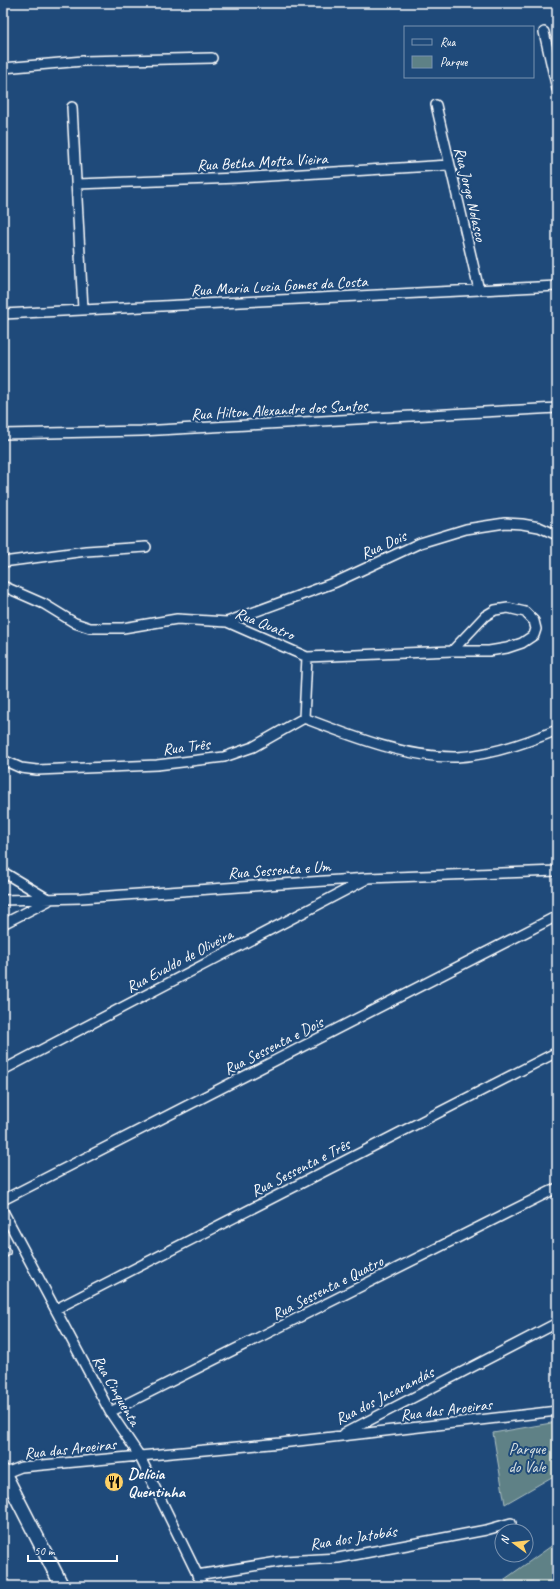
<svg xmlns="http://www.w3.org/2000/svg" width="560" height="1589" font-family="Caveat,sans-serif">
	<rect width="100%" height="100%" fill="#1f4a7a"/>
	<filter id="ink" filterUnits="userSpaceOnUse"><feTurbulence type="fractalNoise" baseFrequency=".025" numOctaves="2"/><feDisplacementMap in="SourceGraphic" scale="8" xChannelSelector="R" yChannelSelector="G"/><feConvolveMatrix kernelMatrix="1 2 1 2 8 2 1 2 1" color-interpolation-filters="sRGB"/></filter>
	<g filter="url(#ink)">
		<path fill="#5e8186" stroke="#aec0c2" d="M557,1422V1474L505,1504L493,1433Z
			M557,1542V1586H508L505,1579Z"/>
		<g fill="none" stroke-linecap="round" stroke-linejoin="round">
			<defs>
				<path id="street" d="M544,32L557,89
					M3,68L83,61L212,58
					M436,105L479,290
					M72,107L83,309
					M77,184L238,178L449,165
					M3,314L557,286
					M3,434L141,431L557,408
					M3,562L86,551L146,547
					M3,586L44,604L75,623L90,628H123L177,619L227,622L307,657L452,651H489L507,648L522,643L534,635L536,629L534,621L525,612L508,608L495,610L485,616L452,651
					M227,622L336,582L420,543L466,529L505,523L522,524L539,527L557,535
					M304,718C351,736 406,758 457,757C491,755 526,743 557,730
					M3,760L21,768L37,770L157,765L224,757L253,747L304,718L307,657
					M3,872L48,899
					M3,900L81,898L368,878L557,871
					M3,924L48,901
					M3,1070L365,880
					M3,1200L557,916
					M3,1211L110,1412L139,1455L203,1586
					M3,1253L5,1252
					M56,1309L557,1052
					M110,1412L557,1188
					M343,1434L557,1323
					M3,1474L21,1467L281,1443L557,1411
					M197,1575L284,1561L338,1558L486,1530L511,1523"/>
				<path id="secondary" d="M3,1471L62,1586"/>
			</defs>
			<use href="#street" stroke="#fff" stroke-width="12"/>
			<use href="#secondary" stroke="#fff" stroke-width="16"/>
			<use href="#street" stroke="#1f4a7a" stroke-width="9"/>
			<use href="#secondary" stroke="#1f4a7a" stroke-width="13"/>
		</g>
	</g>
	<defs>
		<symbol id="restaurant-disc" viewBox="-11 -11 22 22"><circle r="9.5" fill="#ffd166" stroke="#1f4a7a"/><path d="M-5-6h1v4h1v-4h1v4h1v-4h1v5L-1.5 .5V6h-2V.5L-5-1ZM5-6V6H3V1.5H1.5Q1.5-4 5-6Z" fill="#111"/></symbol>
	</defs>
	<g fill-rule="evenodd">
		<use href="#restaurant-disc" x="103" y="1471" width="22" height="22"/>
	</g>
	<g text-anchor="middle" stroke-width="4" stroke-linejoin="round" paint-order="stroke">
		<g font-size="16" fill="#fff" stroke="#1f4a7a">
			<text transform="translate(262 161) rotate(-3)" y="6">Rua Betha Motta Vieira</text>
			<text transform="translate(471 194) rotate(77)" y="6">Rua Jorge Nolasco</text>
			<text transform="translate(279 285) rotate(-3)" y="6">Rua Maria Luzia Gomes da Costa</text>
			<text transform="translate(279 409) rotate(-3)" y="6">Rua Hilton Alexandre dos Santos</text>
			<text transform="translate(383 544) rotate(-24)" y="6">Rua Dois</text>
			<text transform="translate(265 623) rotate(22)" y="6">Rua Quatro</text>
			<text transform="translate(186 746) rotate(-7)" y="6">Rua Três</text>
			<text transform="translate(279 869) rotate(-4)" y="6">Rua Sessenta e Um</text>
			<text transform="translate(179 960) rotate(-28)" y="6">Rua Evaldo de Oliveira</text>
			<text transform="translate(273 1045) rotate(-27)" y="6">Rua Sessenta e Dois</text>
			<text transform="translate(300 1167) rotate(-27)" y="6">Rua Sessenta e Três</text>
			<text transform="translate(327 1287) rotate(-27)" y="6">Rua Sessenta e Quatro</text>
			<text transform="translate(117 1390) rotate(60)" y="6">Rua Cinquenta</text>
			<text transform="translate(384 1395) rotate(-27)" y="6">Rua dos Jacarandás</text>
			<text transform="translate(446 1409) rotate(-7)" y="6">Rua das Aroeiras</text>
			<text transform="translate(70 1448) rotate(-6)" y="6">Rua das Aroeiras</text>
			<text transform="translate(353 1537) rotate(-9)" y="6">Rua dos Jatobás</text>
		</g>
		<g font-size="16" fill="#d7e0e1" stroke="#1f4a7a">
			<text x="527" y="1454">Parque<tspan x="527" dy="18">do Vale</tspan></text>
		</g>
		<g font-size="16" font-weight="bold" fill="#fff" stroke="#1f4a7a" text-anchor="start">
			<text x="128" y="1479">Delícia<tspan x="128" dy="18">Quentinha</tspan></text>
		</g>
	</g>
	<rect width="560" height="1589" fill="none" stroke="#1f4a7a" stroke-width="16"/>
	<rect x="8" y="8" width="544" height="1573" fill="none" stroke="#fff" stroke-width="1.5" filter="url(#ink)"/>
	<rect x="404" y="26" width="130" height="52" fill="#1f4a7a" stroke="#7992af"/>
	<rect x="412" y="39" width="20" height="6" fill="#1f4a7a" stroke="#7992af"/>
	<text x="440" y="46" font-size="12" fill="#ffffff">Rua</text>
	<rect x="412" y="56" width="20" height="12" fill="#5e8186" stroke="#7992af"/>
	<text x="440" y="66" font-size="12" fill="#ffffff">Parque</text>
	<g transform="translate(514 1543) rotate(285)"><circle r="19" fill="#1f4a7a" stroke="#7992af"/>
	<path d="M0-3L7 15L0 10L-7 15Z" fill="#ffd166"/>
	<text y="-6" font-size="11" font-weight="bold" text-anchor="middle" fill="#ffffff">N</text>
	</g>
	<path d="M28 1555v6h89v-6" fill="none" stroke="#ffffff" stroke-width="2"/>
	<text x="34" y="1555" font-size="12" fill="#ffffff" stroke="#1f4a7a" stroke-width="3" paint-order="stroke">50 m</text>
</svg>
